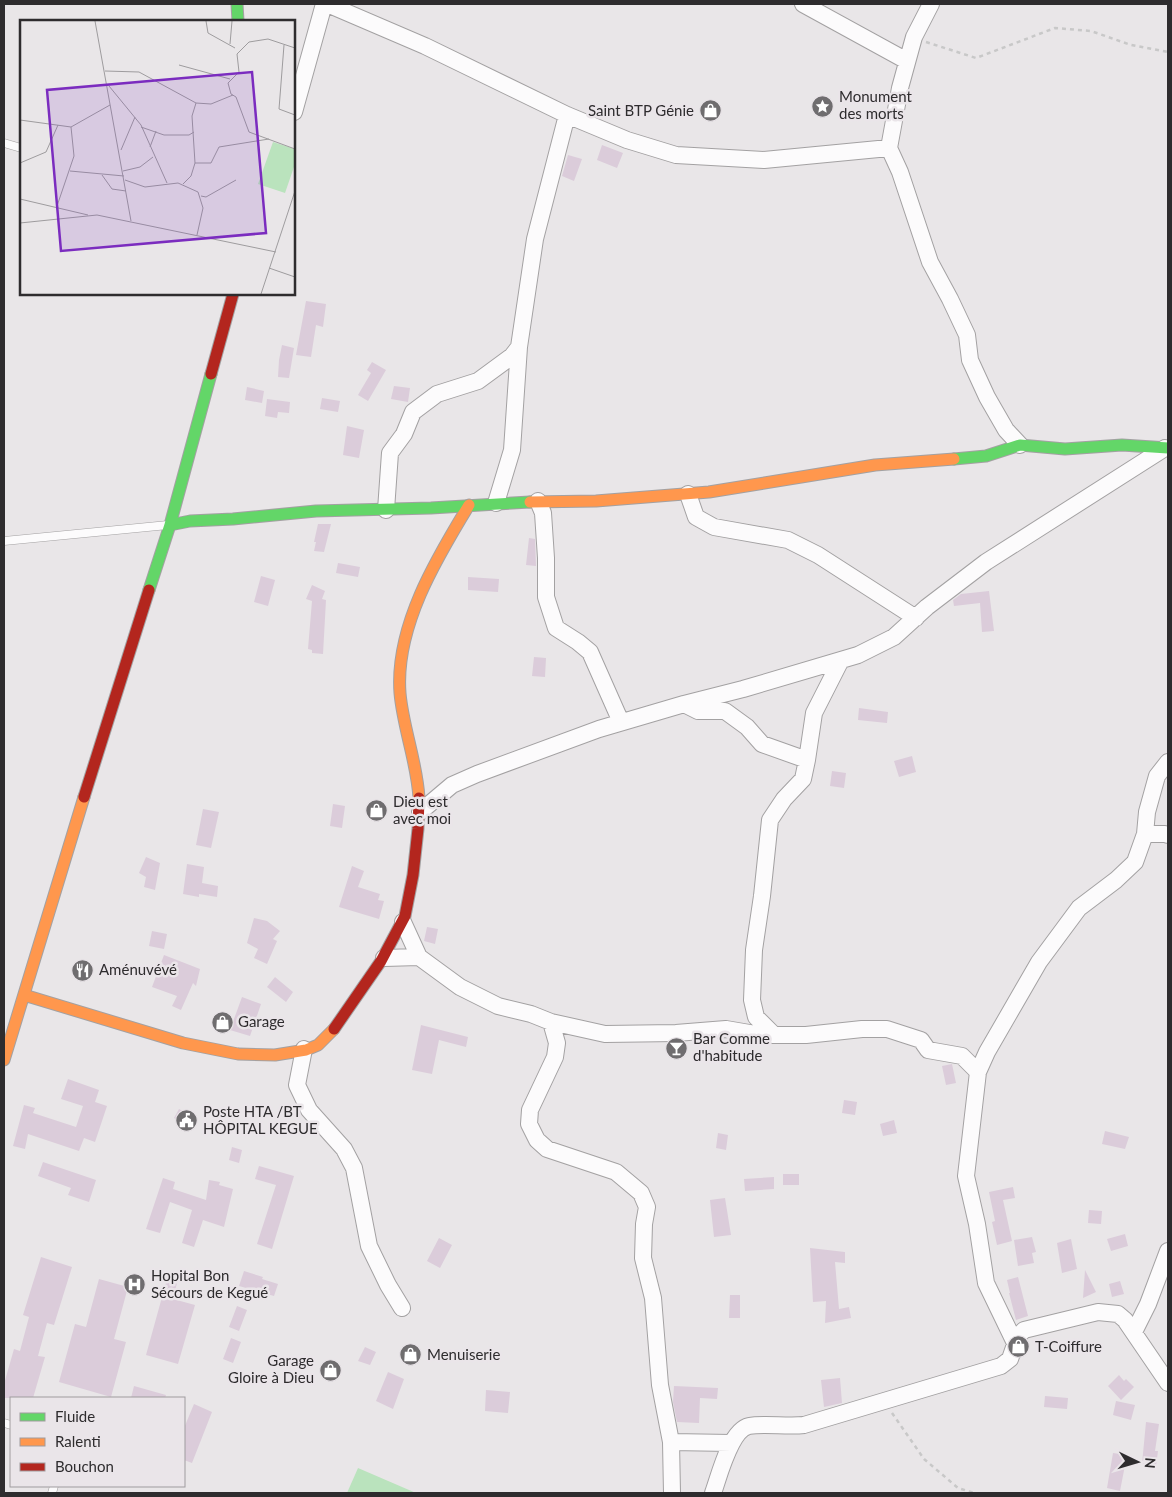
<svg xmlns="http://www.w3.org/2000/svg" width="1172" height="1497" font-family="Lato,sans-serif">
	<rect width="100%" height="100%" fill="#e9e6e8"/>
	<path fill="#bae3bd" d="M358,1468L416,1493H347Z"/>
	<path fill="#dbccda" d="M602,145L623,153L617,168L597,160Z
		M568,155L582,159L574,181L562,176Z
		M306,301L326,304L323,327L316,325L311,357L296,355Z
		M282,345L294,348L289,378L278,377L279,360Z
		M372,362L386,370L368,401L358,395L371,373L367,370Z
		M394,386L410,388L408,402L391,399Z
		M247,387L264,391L262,403L245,400Z
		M322,398L340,401L338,412L320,409Z
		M267,399L290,402L289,413L278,412L277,418L265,416Z
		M347,426L364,430L359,458L343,455Z
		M318,524H331L324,552L314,551L316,542H314Z
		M529,538L535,539L536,566L526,565Z
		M338,563L360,567L358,577L336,573Z
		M261,576L275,580L268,606L254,602Z
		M468,577L499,579L498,592L468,590Z
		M312,585L325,591L322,599L326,600L323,654L312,653V650L308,649L312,601L306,599Z
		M989,591L994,631L982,632L980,603L954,606L953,600L961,594Z
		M534,657L546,658L545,677L532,676Z
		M859,708L888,712L887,723L858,720Z
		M912,756L916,772L899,777L894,761Z
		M832,771L846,773L844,788L830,786Z
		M333,804L345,806L342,828L330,826Z
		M203,809L219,812L211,848L196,845Z
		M146,857L160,863L155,890L144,887L146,877L139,873Z
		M187,864L204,867L202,883L218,886L217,897L199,894V897L183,894Z
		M352,866L364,871L358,887L380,894L378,900L384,901L379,919L339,907Z
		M254,918L267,921L280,931L273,939L277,941L267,964L254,958L258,949L247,943Z
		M427,927L438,929L435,944L424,941Z
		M152,931L167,934L164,949L149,946Z
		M164,955L200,969L196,986L193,983L181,1010L172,1006L177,996L152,987Z
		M275,977L293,992L286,1002L267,987Z
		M242,997L261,1004L250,1036L230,1030Z
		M421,1025L468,1037L466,1047L439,1040L432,1074L412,1070Z
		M952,1064L956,1083L946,1085L942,1066Z
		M68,1079L99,1090L95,1102L107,1106L95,1142L84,1138L79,1151L28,1134L25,1149L13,1146L24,1105L35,1108L33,1113L76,1127L83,1106L61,1099Z
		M844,1100L857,1102L855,1115L842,1113Z
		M179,1109L188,1114L184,1124L174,1118Z
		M894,1120L897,1133L883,1136L880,1124Z
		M1105,1131L1129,1137L1125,1149L1102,1144Z
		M718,1133L728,1135L726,1150L716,1148Z
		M232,1147L242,1150L239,1163L229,1160Z
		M43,1162L96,1180L89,1202L68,1195L71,1188L38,1176Z
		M259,1166L294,1176L272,1249L257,1244L276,1185L255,1179Z
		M783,1174H799V1185H783Z
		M774,1177V1189L745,1191L744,1179Z
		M163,1178L175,1182L173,1189L206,1200L209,1180L220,1182L219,1185L233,1189L224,1227L203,1220L194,1247L182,1243L192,1210L170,1202L160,1233L146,1229Z
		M1013,1187L1015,1198L1003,1200L1012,1241L997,1245L992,1222L995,1221L989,1192Z
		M725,1198L731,1235L714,1237L710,1200Z
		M1089,1210L1102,1211L1101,1224L1088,1223Z
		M1125,1234L1128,1246L1111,1251L1107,1239Z
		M1032,1237L1036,1252L1032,1253L1034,1263L1018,1266L1014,1240Z
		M439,1238L452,1245L440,1268L427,1261Z
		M1071,1239L1077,1269L1062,1273L1057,1243Z
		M810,1248L845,1252V1263L835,1262L839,1309L849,1307L851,1318L825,1323L826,1301L813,1302Z
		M41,1257L72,1267L54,1325L47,1323L38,1356L45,1357L33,1398H4V1384L14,1349L20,1351L29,1317L23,1315Z
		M1085,1270L1096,1292L1083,1298Z
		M244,1271L263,1277L262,1279L278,1284L274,1296L239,1286Z
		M1018,1277L1028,1316L1016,1320L1009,1293H1010L1007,1280Z
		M99,1279L128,1287L114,1339L126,1342L111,1397L59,1382L75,1324L86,1327Z
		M167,1279L177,1283L173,1299L195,1305L178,1364L146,1355Z
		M1120,1281L1124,1294L1112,1297L1109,1284Z
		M730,1295H740V1318H729Z
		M237,1306L247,1310L239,1331L229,1327Z
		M231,1338L241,1342L233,1363L223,1359Z
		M365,1347L376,1352L370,1365L358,1361Z
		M388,1372L404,1379L393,1409L376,1401Z
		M1119,1375L1124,1381L1126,1379L1134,1387L1121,1400L1108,1386Z
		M840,1378L842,1403L824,1407L821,1380Z
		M134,1386L166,1395L165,1398H131Z
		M674,1386L718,1388L717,1399L700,1398L699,1423L677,1422L673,1402Z
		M486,1390L510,1392L508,1413L485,1411Z
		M1045,1396L1068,1398L1067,1409L1044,1407Z
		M1116,1401L1135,1405L1131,1420L1113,1415Z
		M194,1404L212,1412L192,1463L184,1460V1428Z
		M1146,1422L1159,1424L1155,1451H1158L1156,1466L1142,1464Z
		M1113,1453L1127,1455L1120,1491L1107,1488Z"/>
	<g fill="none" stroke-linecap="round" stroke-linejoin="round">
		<defs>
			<path id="lane" d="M4,143L21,148
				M4,541L168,525
				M4,1423L11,1425
				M52,1493L54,1486"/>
			<path id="street" d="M327,4L425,46L567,115L627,140L676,155L764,160L889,148
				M803,4L907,61
				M931,4L914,37L900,88L889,148L900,172L930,262L950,299L967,335L970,360L987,397L1006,430L1020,445
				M294,112L324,4
				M688,494L696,517L714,527L788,540L818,555L916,618
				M538,501L543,513L546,558V597L556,628L578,642L590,652L621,722
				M496,503L512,450L519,347L535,239L567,115
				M386,510L390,453L404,434L413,412L437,394L478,381L512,356L519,347
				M684,704L698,711H725L747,727L762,744L807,760
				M420,812L452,785L477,774L599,729L684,704L743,689L858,655L894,637L927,607L986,562L1165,448
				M1145,834H1165L1168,835
				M403,922L419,957L460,987L498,1006L531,1014L551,1022L557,1043L555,1057L530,1110L529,1124L537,1140L547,1149L616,1172L641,1193L647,1207L644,1224L643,1258L653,1298L660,1385L671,1442L672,1493
				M384,958L419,957
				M551,1022L605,1034L676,1033L726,1029L761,1035H806L862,1029H887L921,1040L928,1050L962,1056L978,1072
				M774,1035L756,1017L752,1000L754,950L762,896L770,820L784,799L803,779L807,760L814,713L841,660
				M304,1049L297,1085L309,1110L344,1149L354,1168L369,1246L388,1285L402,1308
				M1134,1332L1148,1304L1168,1251
				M1015,1343L986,1283L977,1224L966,1176L978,1072L987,1052L1039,962L1079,908L1116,880L1135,862L1145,834L1147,812L1157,776L1168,762
				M671,1442L731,1443
				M713,1493C719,1477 730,1430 749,1426C764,1423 787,1427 804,1425L1001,1366L1010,1359L1018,1336L1024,1330L1098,1312L1118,1314L1125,1320L1168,1383"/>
			<path id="fast" d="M237,4L238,21
				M954,459L986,456L1020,445L1065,449L1122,445L1168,448
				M170,525L190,521L233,519L316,511L431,508L530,502
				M149,590L170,525L211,374"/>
			<path id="slow" d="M530,502L596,501L709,492L875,465L954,459
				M419,798C417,762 403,728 400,693C395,627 436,559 469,505
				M24,995L183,1043L238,1054L275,1055L306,1050L318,1045L334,1029
				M4,1060L84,797"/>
			<path id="jam" d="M211,374L233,294
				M84,797L149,590
				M334,1029L381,961L405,916L413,875L418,829L419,798"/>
		</defs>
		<use href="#lane" stroke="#a3a1a2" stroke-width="9"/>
		<use href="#street" stroke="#a3a1a2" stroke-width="18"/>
		<use href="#fast" stroke="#a3a1a2" stroke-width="13"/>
		<use href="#slow" stroke="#a3a1a2" stroke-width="13"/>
		<use href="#jam" stroke="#a3a1a2" stroke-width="13"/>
		<path stroke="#c8c8c8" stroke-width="2.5" stroke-dasharray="4 4" stroke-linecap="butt" d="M926,42L976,58L1055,28L1091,31L1131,45L1168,52
			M892,1413L924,1459L958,1488L974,1493"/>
		<use href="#lane" stroke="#fcfbfc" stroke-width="8"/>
		<use href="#street" stroke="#fcfbfc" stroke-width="16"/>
		<use href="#fast" stroke="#63d668" stroke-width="11"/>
		<use href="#slow" stroke="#ff974d" stroke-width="11"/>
		<use href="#jam" stroke="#b3261e" stroke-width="11"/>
	</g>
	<defs>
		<symbol id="sight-disc" viewBox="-11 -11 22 22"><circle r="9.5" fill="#6f6d6f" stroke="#eae5e9"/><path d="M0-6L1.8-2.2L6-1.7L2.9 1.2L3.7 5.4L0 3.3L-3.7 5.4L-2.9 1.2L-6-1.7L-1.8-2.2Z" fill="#fff"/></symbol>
		<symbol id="shop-disc" viewBox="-11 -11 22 22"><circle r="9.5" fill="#6f6d6f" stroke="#eae5e9"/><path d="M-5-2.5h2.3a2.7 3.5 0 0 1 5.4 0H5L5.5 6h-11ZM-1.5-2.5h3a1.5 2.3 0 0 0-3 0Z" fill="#fff"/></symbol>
		<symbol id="restaurant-disc" viewBox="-11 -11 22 22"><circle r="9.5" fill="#6f6d6f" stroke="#eae5e9"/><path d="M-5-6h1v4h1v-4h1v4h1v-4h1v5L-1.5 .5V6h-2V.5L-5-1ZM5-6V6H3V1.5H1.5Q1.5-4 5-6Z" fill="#fff"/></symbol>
		<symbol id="bar-disc" viewBox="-11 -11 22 22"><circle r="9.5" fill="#6f6d6f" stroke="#eae5e9"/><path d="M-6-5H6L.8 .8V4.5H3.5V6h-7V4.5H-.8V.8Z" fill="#fff"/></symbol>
		<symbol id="civic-disc" viewBox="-11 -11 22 22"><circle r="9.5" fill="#6f6d6f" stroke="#eae5e9"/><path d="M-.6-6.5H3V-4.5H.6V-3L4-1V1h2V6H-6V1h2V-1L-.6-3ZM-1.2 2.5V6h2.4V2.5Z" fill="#fff"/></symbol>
		<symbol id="hospital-disc" viewBox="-11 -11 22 22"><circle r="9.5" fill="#6f6d6f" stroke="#eae5e9"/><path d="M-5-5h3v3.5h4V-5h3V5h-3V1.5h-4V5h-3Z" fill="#fff"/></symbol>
	</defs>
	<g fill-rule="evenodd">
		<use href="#sight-disc" x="810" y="94" width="25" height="25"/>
		<use href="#shop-disc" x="698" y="98" width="25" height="25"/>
		<use href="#shop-disc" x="364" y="798" width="25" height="25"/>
		<use href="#restaurant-disc" x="70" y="958" width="25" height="25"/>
		<use href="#shop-disc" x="210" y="1010" width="25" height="25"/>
		<use href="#bar-disc" x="664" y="1036" width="25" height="25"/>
		<use href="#civic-disc" x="174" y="1108" width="25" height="25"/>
		<use href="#hospital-disc" x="122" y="1272" width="25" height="25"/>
		<use href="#shop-disc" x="1006" y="1334" width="25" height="25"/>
		<use href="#shop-disc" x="398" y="1342" width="25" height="25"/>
		<use href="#shop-disc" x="318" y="1358" width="25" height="25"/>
	</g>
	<g text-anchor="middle" stroke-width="5" stroke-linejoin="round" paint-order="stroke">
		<g font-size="15" fill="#2e2c2e" stroke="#eae5e9" text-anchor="start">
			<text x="839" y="102">Monument<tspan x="839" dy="17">des morts</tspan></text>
			<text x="694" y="116" text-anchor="end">Saint BTP Génie</text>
			<text x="393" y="807">Dieu est<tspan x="393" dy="17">avec moi</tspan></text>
			<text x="99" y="975">Aménuvévé</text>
			<text x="238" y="1027">Garage</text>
			<text x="693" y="1044">Bar Comme<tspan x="693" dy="17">d'habitude</tspan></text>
			<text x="203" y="1117">Poste HTA /BT<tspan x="203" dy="17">HÔPITAL KEGUE</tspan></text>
			<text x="151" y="1281">Hopital Bon<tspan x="151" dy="17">Sécours de Kegué</tspan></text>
			<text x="1035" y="1352">T-Coiffure</text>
			<text x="427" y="1360">Menuiserie</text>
			<text x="314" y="1366" text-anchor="end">Garage<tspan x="314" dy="17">Gloire à Dieu</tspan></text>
		</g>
	</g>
	<g transform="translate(20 20)">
		<rect width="275" height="275" fill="#e9e6e8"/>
		<path d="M253,122L275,129V144L265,173L238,164Z" fill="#bae3bd"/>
		<path fill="none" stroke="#9e9c9e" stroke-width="1" d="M75,1L111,201M186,1L188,13L215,28M210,24L212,1M264,25L259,89L275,95M275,28L248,19L229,22L217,34L219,52L208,63L211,74L216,77L229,112L275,129M159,45L210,59M85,51L119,52L176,83L191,84L213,75M89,66L121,105L147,163M0,100L51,107L90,85M121,107L144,115H169L174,112M130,127L136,111M101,130L115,97M0,143L26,132L38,105M175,143L172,96L176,83M50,151L104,156M103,151L120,147L133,137M82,155L92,169L106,171M105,160L125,167L158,163L178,172L183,188L177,215M163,164L171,156L175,143H191L199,127L249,119M181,176L186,177L216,160M0,179L68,195M37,186L54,136L51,107M0,203L77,195L256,232M249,248L275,257M241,274L275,171"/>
		<path fill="#7b2cbf" fill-opacity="0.15" stroke="#7b2cbf" stroke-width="2.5" d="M232,52L246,213L41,231L27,70Z"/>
		<rect width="275" height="275" fill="none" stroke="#2e2c2e" stroke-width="2.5"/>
	</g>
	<rect width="1172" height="1497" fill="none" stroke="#2e2c2e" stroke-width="10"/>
	<rect x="10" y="1397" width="175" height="90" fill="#eae5e9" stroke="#9f9b9e"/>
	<rect x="20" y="1413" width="25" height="8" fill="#63d668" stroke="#9f9b9e"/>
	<text x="55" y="1422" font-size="15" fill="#2e2c2e">Fluide</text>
	<rect x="20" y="1438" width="25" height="8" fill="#ff974d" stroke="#9f9b9e"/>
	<text x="55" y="1447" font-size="15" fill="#2e2c2e">Ralenti</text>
	<rect x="20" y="1463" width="25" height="8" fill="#b3261e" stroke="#9f9b9e"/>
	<text x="55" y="1472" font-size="15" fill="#2e2c2e">Bouchon</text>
	<g transform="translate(1137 1462) rotate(95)" stroke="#eae5e9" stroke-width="4" paint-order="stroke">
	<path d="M0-4L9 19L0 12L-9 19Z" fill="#2e2c2e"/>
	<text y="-8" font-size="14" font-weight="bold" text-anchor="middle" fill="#2e2c2e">N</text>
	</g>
</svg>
